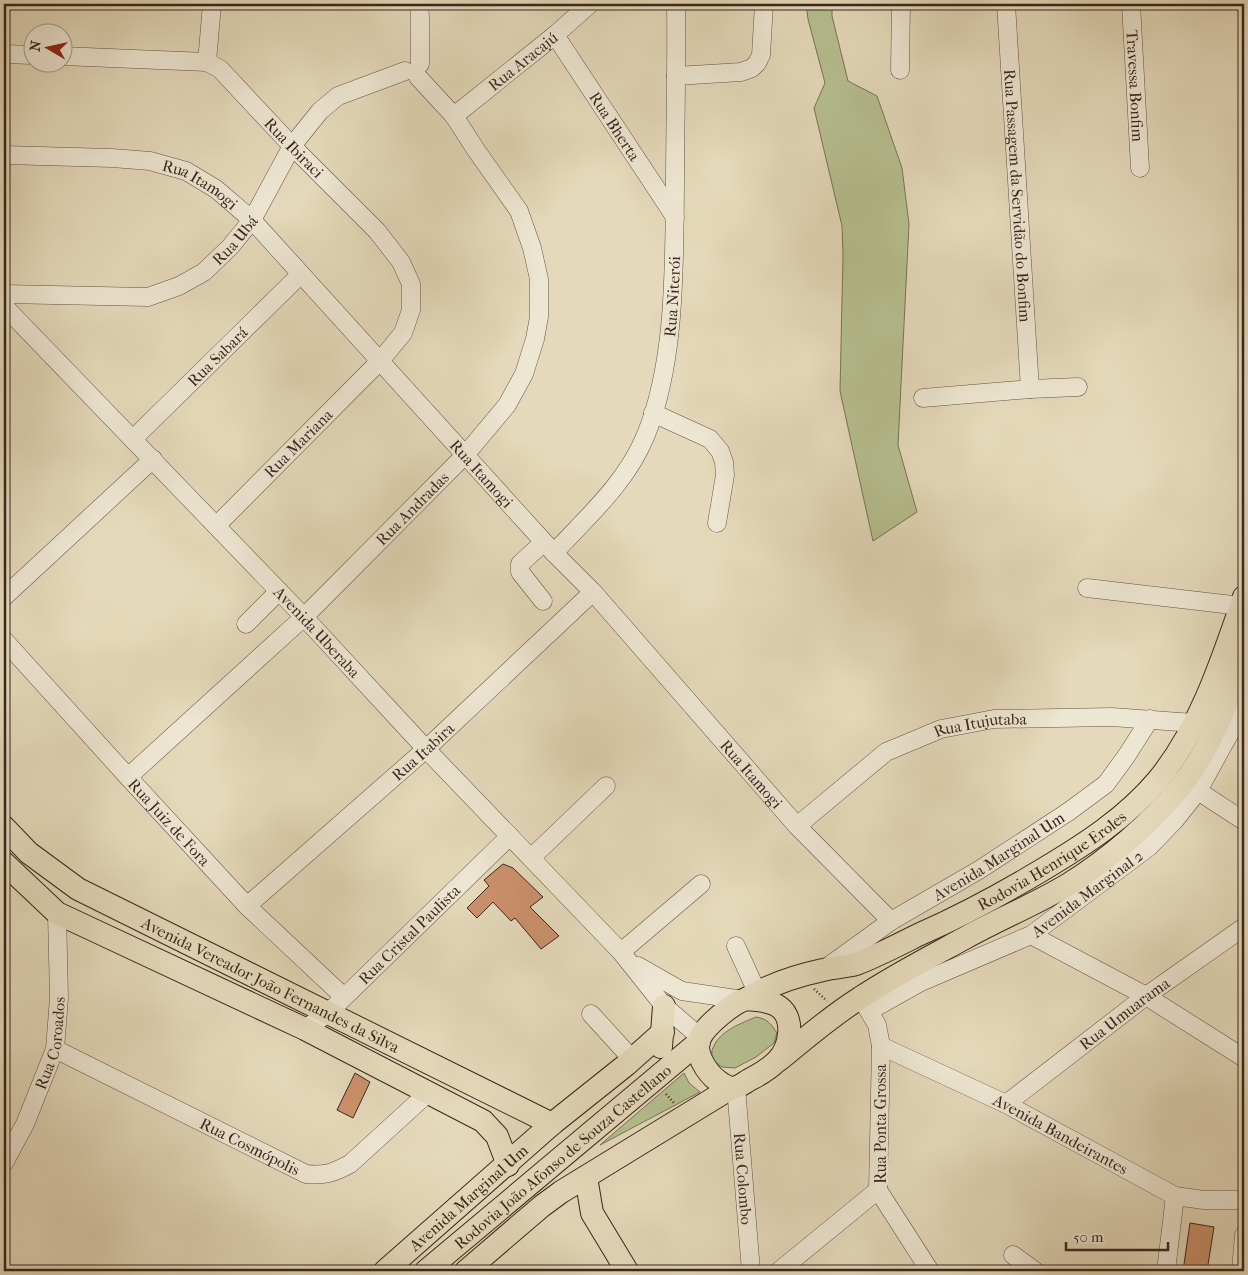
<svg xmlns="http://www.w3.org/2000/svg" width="1248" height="1275" font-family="'IM FELL French Canon',serif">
	<rect width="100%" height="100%" fill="#e4d9ba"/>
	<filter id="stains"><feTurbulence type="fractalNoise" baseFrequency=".004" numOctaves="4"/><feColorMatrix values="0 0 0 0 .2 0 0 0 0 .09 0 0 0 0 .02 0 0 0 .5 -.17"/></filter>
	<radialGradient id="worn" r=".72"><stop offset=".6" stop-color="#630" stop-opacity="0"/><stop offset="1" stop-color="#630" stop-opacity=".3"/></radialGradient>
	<path fill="#b6bf8f" stroke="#787356" d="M806,4H832V16L848,81L877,96L902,168L909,224L898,445L917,512L873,541L840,391L843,255L842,226L814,108L825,83L808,19Z
		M756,1017C768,1019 771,1024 777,1033L774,1043L756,1057L735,1068L722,1067L713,1060C712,1056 711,1051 713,1048C719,1031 742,1023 756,1017Z
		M684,1073L689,1083L700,1092L600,1145Z"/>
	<path fill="#cb916c" stroke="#39271d" d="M503,864L513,868L543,897L530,907L559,936L541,949L515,918L511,921L493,902L477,918L467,908L489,886L484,880Z
		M355,1073L370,1082L353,1118L337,1110Z
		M1190,1223L1214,1227L1207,1271H1183Z"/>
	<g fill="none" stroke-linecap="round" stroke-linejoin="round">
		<defs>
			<g id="minor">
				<path d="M419,4L420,17V64"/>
				<path id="s1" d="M1006,4L1030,389"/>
				<path id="s2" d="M1131,4L1140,168"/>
				<path id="s3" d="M555,35L675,217"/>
				<path d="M4,54L32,55"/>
				<path id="s4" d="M62,56L207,62L220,69L292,146L377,231L401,262L411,284V310L403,333L380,361L216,526"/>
				<path d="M207,62L212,4"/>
				<path d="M900,70L901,4"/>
				<path d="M676,76L741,72L752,68L757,63L761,55L764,4"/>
				<path id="s5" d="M454,116L555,35L590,4"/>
				<path id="s6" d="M4,155L112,158L150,161L186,171L216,189L252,220L554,553L593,592L797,826L891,921"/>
				<path id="s7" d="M4,294L148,297L179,286L204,272L230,247L252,220L292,146L320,111L338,96L405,71"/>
				<path id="s8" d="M4,306L304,617L426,749L621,952L664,1006L700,1037"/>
				<path d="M923,398L1030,389L1078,387"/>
				<path d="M653,413L710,439L720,451L724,462L725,475L717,523"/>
				<path id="s9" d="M133,439L301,274"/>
				<path id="s10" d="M554,553C587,517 626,483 645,437C676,363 674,266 675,186C675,125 677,64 676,4"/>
				<path d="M1087,588L1241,606"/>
				<path d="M4,597L153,459"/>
				<path d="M543,601L520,572V564L544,542"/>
				<path d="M246,624L279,591"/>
				<path id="s11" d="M4,640L128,777L247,906L344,997"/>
				<path id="s12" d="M128,777L304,617L466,454L507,405L524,374L535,339L539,317V279L532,248L519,211L476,150L454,116L418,77"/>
				<path d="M1198,791L1244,821"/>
				<path id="s13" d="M797,826L886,752L941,729L994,719L1112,717L1193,723"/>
				<path d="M531,858L606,786"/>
				<path id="s14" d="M247,906L426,749L593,592"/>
				<path d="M1031,935L1146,996L1244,1058"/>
				<path d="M736,946L757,992"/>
				<path d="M621,952L701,884"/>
				<path d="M638,966L682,991L743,1000"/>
				<path id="s15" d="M826,968L891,921L979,870L1068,812L1106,784L1127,755L1150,719"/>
				<path d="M863,1001L877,1025L881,1046L878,1190L930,1271"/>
				<path id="s16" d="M869,1011L921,982L1031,935L1149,847L1175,820L1198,791L1244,707"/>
				<path d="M591,1014L632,1059"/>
				<path id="s17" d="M305,1029L328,1013L510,836"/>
				<path id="s18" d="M881,1046L1006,1104L1175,1196L1204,1200H1244"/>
				<path id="s19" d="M55,1049L306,1174C325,1176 333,1173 350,1164L429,1092"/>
				<path id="s20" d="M736,1087L751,1271"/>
				<path id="s21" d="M1006,1104L1146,996L1244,927"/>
				<path id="s22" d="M4,1163L25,1124L55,1049L59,998L57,913"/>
				<path d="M1013,1255L1035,1271"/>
				<path d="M1241,1270L1244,1235"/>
				<path d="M779,1271L878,1190"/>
				<path d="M1166,1271L1175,1196"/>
			</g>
			<g id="major">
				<path id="s23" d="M4,827L29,853L78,889L552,1124"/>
				<path d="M4,863L57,913L305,1029L483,1121L497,1136L508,1165"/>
				<path id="s24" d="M746,999C770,984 795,976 823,970C834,967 846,967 856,964C877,956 898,945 918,935C961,916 1002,894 1042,870C1084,845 1126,818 1158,780C1200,729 1223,658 1244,597"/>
				<path d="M746,999C755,1000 767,1000 776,1005C796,1015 791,1047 777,1061C769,1069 759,1075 749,1080C744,1083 738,1088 732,1088C727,1087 722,1084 718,1081C707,1073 693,1052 700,1038C706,1025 733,1003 746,999Z"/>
				<path d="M661,1047L664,1006"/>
				<path d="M779,1060C805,1039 831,1016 860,998C893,976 930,957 965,938C999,919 1036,904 1069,884C1107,860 1152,823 1180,787C1211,749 1228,701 1244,655"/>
				<path d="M586,1177L592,1213L627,1271"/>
				<path id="s25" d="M385,1271L552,1124L626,1065L663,1032"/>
				<path id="s26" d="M426,1271L699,1042"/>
				<path d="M466,1271L542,1206L561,1192L731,1088"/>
			</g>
		</defs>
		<use href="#minor" stroke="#645444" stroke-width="19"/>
		<use href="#major" stroke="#39271d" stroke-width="24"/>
		<path stroke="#39271d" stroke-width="2.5" stroke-dasharray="1 2.5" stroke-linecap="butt" d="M814,989L827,1001
			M666,1094L674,1103"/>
		<use href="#minor" stroke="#ede6d2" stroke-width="18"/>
		<use href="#major" stroke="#e4d9ba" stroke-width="22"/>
	</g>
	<g text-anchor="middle" stroke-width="4.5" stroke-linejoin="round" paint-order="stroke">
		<g font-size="16" fill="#39271d" stroke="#ede6d2">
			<text dy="6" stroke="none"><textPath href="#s5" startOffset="88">Rua Aracajú</textPath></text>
			<text dy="6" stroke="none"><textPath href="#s2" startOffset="82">Travessa Bonfim</textPath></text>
			<text dy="6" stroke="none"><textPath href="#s3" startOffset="109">Rua Bherta</textPath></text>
			<text dy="6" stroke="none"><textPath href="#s4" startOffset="268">Rua Ibiraci</textPath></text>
			<text dy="6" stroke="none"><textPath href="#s6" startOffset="202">Rua Itamogi</textPath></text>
			<text dy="6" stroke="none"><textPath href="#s1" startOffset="192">Rua Passagem da Servidão do Bonfim</textPath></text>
			<text dy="6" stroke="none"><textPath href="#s7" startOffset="250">Rua Ubá</textPath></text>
			<text dy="6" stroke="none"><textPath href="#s10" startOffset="292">Rua Niterói</textPath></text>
			<text dy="6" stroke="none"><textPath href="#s9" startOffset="118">Rua Sabará</textPath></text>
			<text transform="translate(298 443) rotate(-45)" y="6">Rua Mariana</text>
			<text dy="6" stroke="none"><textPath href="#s6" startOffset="608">Rua Itamogi</textPath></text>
			<text dy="6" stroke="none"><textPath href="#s12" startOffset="391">Rua Andradas</textPath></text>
			<text dy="6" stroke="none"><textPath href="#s8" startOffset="452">Avenida Uberaba</textPath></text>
			<text dy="6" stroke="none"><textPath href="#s13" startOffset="215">Rua Itujutaba</textPath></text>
			<text dy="6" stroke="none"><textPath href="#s14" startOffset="234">Rua Itabira</textPath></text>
			<text dy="6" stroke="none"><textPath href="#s6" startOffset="1012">Rua Itamogi</textPath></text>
			<text dy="6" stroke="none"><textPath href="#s11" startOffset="246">Rua Juiz de Fora</textPath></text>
			<text dy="6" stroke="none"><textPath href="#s15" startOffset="206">Avenida Marginal Um</textPath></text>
			<text dy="6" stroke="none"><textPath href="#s24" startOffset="338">Rodovia Henrique Eroles</textPath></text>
			<text dy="6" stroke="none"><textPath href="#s16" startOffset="249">Avenida Marginal 2</textPath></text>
			<text dy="6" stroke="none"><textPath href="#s17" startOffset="141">Rua Cristal Paulista</textPath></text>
			<text dy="6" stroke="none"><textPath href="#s23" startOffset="312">Avenida Vereador João Fernandes da Silva</textPath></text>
			<text dy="6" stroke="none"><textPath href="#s21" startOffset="149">Rua Umuarama</textPath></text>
			<text dy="6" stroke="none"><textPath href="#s22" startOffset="130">Rua Coroados</textPath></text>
			<text transform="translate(880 1124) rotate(-90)" y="6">Rua Ponta Grossa</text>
			<text dy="6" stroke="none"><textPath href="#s18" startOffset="200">Avenida Bandeirantes</textPath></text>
			<text dy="6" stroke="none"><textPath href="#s19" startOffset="218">Rua Cosmópolis</textPath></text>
			<text dy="6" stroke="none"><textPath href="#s26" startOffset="178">Rodovia João Afonso de Souza Castellano</textPath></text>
			<text dy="6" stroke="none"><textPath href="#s20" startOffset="92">Rua Colombo</textPath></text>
			<text dy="6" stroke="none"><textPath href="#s25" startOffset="111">Avenida Marginal Um</textPath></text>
		</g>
	</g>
	<rect width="1248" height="1275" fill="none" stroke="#e4d9ba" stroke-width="20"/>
	<rect x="5" y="5" width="1238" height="1265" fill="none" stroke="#39271d" stroke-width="2.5"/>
	<rect x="10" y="10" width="1228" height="1255" fill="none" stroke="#39271d"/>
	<g transform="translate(48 48) rotate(279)"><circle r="24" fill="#ede6d2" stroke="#a59a8a"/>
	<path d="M0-4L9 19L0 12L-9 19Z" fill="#8f2418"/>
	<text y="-8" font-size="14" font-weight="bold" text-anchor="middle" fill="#39271d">N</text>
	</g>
	<path d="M1066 1242v8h102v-8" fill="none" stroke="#39271d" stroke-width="2.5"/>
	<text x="1073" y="1242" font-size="15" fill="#39271d" stroke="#ede6d2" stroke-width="4" paint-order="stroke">50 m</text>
	<rect width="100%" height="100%" filter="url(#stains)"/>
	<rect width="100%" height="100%" fill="url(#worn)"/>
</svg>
